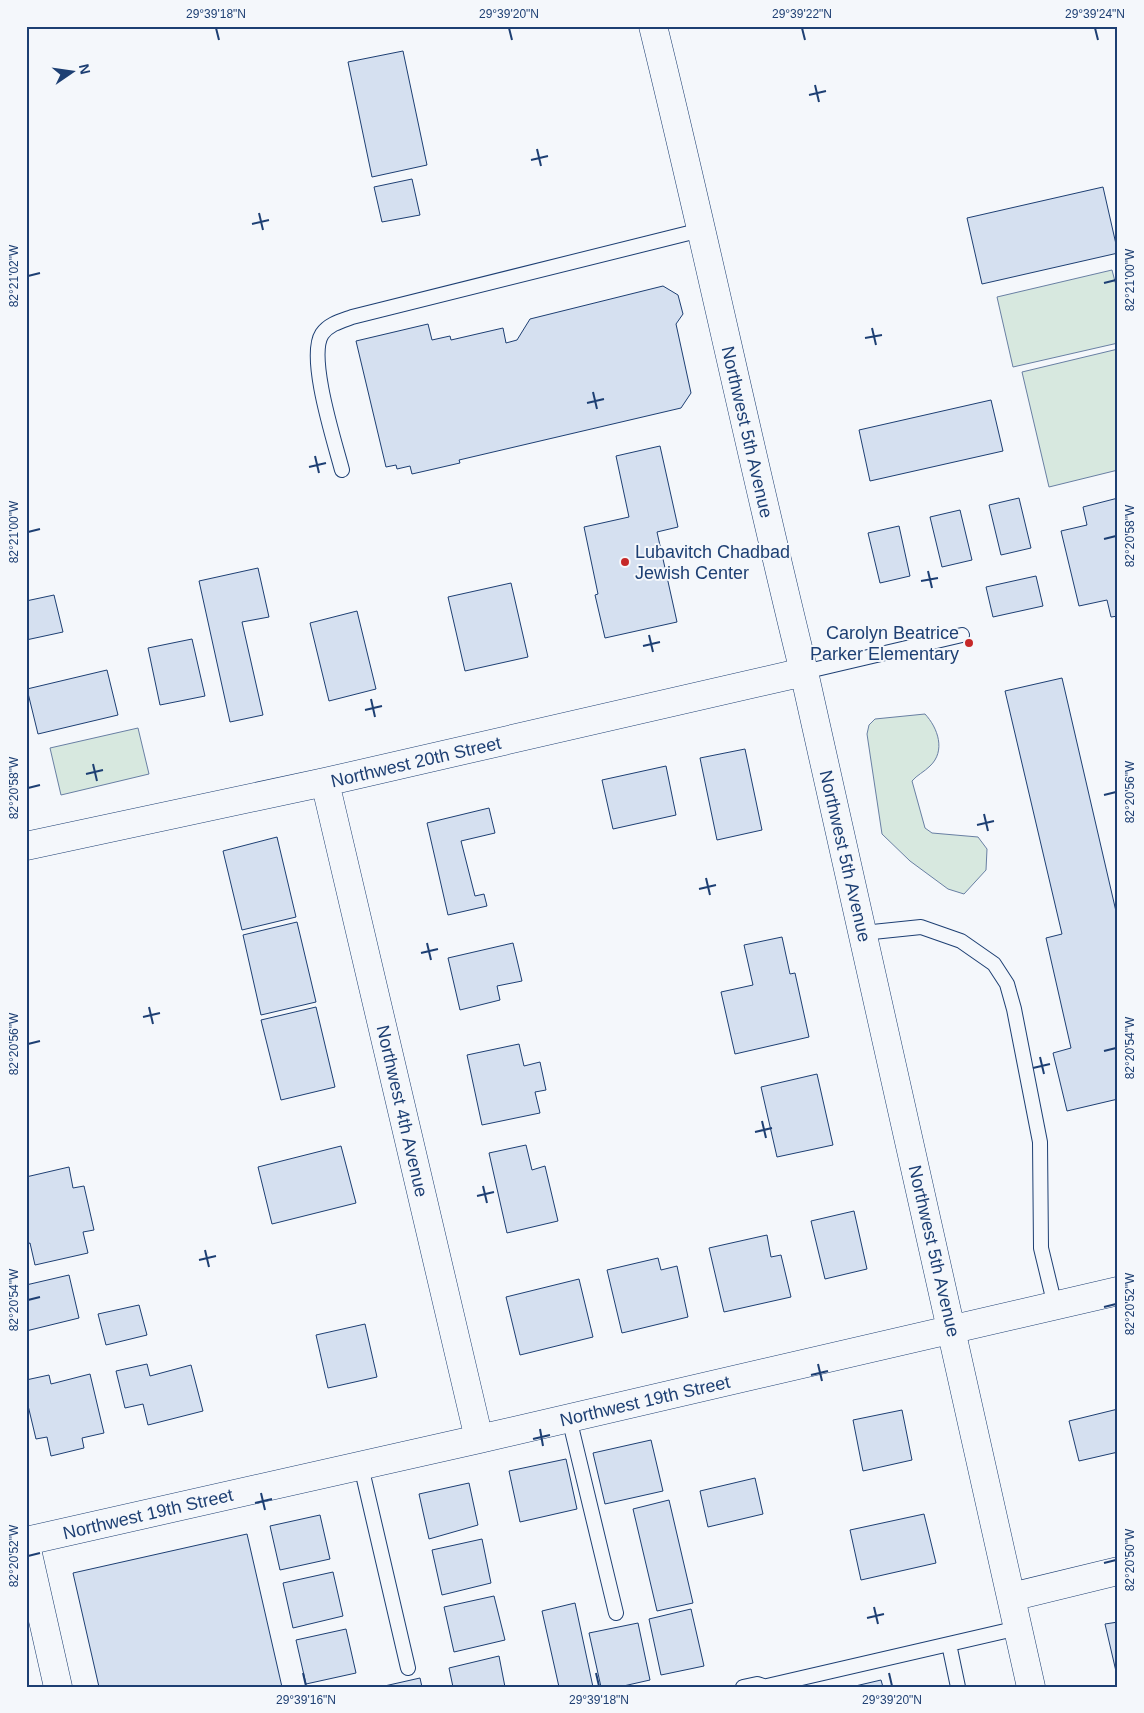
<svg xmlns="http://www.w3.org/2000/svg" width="1144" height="1713" font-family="Arial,sans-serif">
	<rect width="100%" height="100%" fill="#f4f7fb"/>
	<path fill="#d7e8df" stroke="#687fa3" d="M1112,270L1118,293V343L1013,367L997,297Z
		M1118,349V470L1049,487L1022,372Z
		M925,714C938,728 946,751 930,766C924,772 917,775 912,781L925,828L932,833L978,837L987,849L986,870L964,894L948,889L910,861L882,834L867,734L869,725L875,719Z
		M138,728L149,774L61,795L50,748Z"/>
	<path fill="#d5e0f0" stroke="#1d3f73" d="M403,51L427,165L372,177L348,62Z
		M412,179L420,215L382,222L374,187Z
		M1103,187L1118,253L982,284L967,218Z
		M663,286L678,295L683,314L676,324L691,393L681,408L459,460L460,463L412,474L410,466L397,469L396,465L386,467L356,341L428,324L432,340L450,336L451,340L503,328L506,343L517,340L530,319Z
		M991,400L1003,451L870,481L859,430Z
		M660,446L678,527L657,532L677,622L605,638L595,595L598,594L584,527L629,517L616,456Z
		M1019,498L1031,548L1001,555L989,505Z
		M1118,498V616L1111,617L1107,600L1079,606L1061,531L1087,525L1083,507Z
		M960,510L972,560L942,567L930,517Z
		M899,526L910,576L880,583L868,533Z
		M258,568L269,617L242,622L263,715L230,722L199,581Z
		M1036,576L1043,606L993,617L986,587Z
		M511,583L528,657L465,671L448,597Z
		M54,595L63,632L26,640V601Z
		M357,611L376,689L329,701L310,623Z
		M192,639L205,696L160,705L148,648Z
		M107,670L118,715L38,734L27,689Z
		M1062,678L1118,920V1099L1067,1111L1053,1053L1071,1048L1046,938L1062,934L1005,691Z
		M745,749L762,830L717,840L700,758Z
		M666,766L676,815L613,829L602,780Z
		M489,808L495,833L461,841L475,896L484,894L487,906L448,915L427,823Z
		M277,837L296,917L242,930L223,851Z
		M297,922L316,1002L261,1015L243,935Z
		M782,937L790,974L795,973L809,1037L735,1054L721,992L753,985L744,945Z
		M513,943L522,981L497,986L500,1000L460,1010L448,958Z
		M316,1007L335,1087L281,1100L261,1020Z
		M519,1044L524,1066L540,1062L546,1090L535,1092L540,1113L482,1125L467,1055Z
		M817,1074L833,1145L777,1157L761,1087Z
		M526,1145L532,1170L545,1166L558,1221L507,1233L489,1153Z
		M341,1146L356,1203L272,1224L258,1167Z
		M69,1167L73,1188L84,1186L94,1230L83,1232L88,1253L35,1265L30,1243L26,1244V1177Z
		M854,1211L867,1269L825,1279L811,1221Z
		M767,1235L771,1257L781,1255L791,1297L724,1312L709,1248Z
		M658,1258L661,1270L677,1266L688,1317L622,1333L607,1270Z
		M69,1275L79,1318L26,1331V1285Z
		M579,1279L593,1337L520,1355L506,1297Z
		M139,1305L147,1335L106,1345L98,1314Z
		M365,1324L377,1377L328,1388L316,1335Z
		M147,1364L150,1376L191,1365L203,1411L148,1425L143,1404L125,1408L116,1371Z
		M90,1374L104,1433L82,1438L84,1448L51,1456L47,1437L36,1439L26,1397V1380L49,1375L51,1384Z
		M1118,1409V1452L1079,1461L1069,1421Z
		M902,1410L912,1460L863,1471L853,1420Z
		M651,1440L663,1491L605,1504L593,1453Z
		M566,1459L577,1509L520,1522L509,1471Z
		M755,1478L763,1514L708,1527L700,1491Z
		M469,1483L478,1525L429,1539L419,1494Z
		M669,1500L693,1603L657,1611L633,1509Z
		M924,1514L936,1563L861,1580L850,1530Z
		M320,1515L330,1559L280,1570L270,1526Z
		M247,1534L282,1687H99L73,1573Z
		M482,1539L491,1583L442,1595L432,1550Z
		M333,1572L343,1616L293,1628L283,1583Z
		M494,1596L505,1640L454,1652L444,1607Z
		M575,1603L593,1687H559L542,1611Z
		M691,1609L704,1666L661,1675L649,1619Z
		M1118,1622V1680L1105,1624Z
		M638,1623L650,1680L619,1687H601L589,1633Z
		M346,1629L356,1673L306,1684L296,1640Z
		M499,1656L505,1687H453L449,1668Z
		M420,1678L422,1687H380Z
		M881,1680L883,1687H851Z"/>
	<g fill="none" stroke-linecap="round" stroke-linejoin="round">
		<defs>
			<path id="lane" d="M342,470C335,443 307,357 322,334C329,324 341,321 352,317L701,230
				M804,672L962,635
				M863,933L921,927L961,941L994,964L1007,984L1014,1009L1040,1142L1041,1248L1055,1306
				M569,1418L616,1613
				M361,1466L408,1668
				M949,1644L958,1687
				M767,1686L1018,1628
				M743,1687L757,1684L767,1687"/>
			<path id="street" d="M653,26C706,241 751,458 804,672L1031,1687
				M325,782L479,1439
				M26,846L325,782L804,672
				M26,1541L479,1439L1118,1291
				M26,1545L58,1687
				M1011,1597L1118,1571"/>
		</defs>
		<use href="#lane" stroke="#1d3f73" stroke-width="16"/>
		<use href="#street" stroke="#1d3f73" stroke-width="29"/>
		<use href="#lane" stroke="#f4f7fb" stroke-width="14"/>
		<use href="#street" stroke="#f4f7fb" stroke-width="28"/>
	</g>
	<path fill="none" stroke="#1d3f73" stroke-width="2" d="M216,28L219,40M509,28L512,40M802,28L805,40M1095,28L1098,40M815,85L819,102M809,95L826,91M537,149L541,166M531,160L548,156M259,213L263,230M252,224L269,220M28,276L40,273M1104,283L1116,280M872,328L876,345M865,338L882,335M593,392L597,409M587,403L604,399M315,456L319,473M309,467L326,463M28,532L40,529M1104,539L1116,536M928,571L932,588M921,581L938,578M649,635L653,652M643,646L660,642M371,699L375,717M365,710L382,706M93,764L97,781M86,774L103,770M28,788L40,785M1104,795L1116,792M984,814L988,831M977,825L994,821M706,878L710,895M699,889L716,885M427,943L431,960M421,953L438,949M149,1007L153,1024M143,1017L160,1013M28,1044L40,1041M1104,1051L1116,1048M1040,1057L1044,1074M1033,1068L1050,1064M762,1121L766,1138M755,1132L772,1128M483,1186L487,1203M477,1196L494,1192M205,1250L209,1267M199,1260L216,1256M28,1300L40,1297M1104,1307L1116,1304M818,1364L822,1381M811,1375L828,1371M540,1429L543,1446M533,1439L550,1435M261,1493L265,1510M255,1503L272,1499M28,1556L40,1553M1104,1563L1116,1560M874,1607L878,1624M867,1618L884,1614M303,1673L306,1686M596,1673L599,1686M889,1673L892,1686"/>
	<g fill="#c62828" stroke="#f4f7fb" stroke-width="2">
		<circle cx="625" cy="562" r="5"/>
		<circle cx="969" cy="643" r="5"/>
	</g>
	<g text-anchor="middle" stroke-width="4" stroke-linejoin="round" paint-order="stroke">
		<g font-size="18" fill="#1d3f73" stroke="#f4f7fb">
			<text transform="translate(747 432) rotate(77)" y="6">Northwest 5th Avenue</text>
			<text transform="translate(416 762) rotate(-13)" y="6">Northwest 20th Street</text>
			<text transform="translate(845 856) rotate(77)" y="6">Northwest 5th Avenue</text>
			<text transform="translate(402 1111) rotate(77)" y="6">Northwest 4th Avenue</text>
			<text transform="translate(934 1251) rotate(77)" y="6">Northwest 5th Avenue</text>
			<text transform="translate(645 1401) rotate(-13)" y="6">Northwest 19th Street</text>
			<text transform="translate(148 1514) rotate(-13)" y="6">Northwest 19th Street</text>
		</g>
		<g font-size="18" fill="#1d3f73" stroke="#f4f7fb" text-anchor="start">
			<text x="635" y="558">Lubavitch Chadbad<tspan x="635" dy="21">Jewish Center</tspan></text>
			<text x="959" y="639" text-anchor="end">Carolyn Beatrice<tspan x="959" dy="21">Parker Elementary</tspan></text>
		</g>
	</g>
	<rect width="1144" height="1713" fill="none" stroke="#f4f7fb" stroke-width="55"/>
	<g transform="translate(72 72) rotate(77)" stroke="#f4f7fb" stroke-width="4" paint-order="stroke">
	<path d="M0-4L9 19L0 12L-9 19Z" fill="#1d3f73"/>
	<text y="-8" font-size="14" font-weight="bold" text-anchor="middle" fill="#1d3f73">N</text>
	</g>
	<rect x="28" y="28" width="1088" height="1658" fill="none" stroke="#1d3f73" stroke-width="2"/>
	<g font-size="12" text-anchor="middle" fill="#1d3f73">
		<text x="216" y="18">29°39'18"N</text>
		<text x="509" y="18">29°39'20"N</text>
		<text x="802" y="18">29°39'22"N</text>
		<text x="1095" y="18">29°39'24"N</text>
		<text transform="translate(14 276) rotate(-90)" y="4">82°21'02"W</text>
		<text transform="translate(1130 280) rotate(-90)" y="4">82°21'00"W</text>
		<text transform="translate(14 532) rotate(-90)" y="4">82°21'00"W</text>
		<text transform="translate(1130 536) rotate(-90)" y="4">82°20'58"W</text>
		<text transform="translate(14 788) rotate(-90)" y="4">82°20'58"W</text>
		<text transform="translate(1130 792) rotate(-90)" y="4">82°20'56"W</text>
		<text transform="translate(14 1044) rotate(-90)" y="4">82°20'56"W</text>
		<text transform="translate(1130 1048) rotate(-90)" y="4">82°20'54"W</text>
		<text transform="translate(14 1300) rotate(-90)" y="4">82°20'54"W</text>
		<text transform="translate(1130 1304) rotate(-90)" y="4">82°20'52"W</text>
		<text transform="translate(14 1556) rotate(-90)" y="4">82°20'52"W</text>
		<text transform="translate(1130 1560) rotate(-90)" y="4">82°20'50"W</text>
		<text x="306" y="1704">29°39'16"N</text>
		<text x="599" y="1704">29°39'18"N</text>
		<text x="892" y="1704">29°39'20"N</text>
	</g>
</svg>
